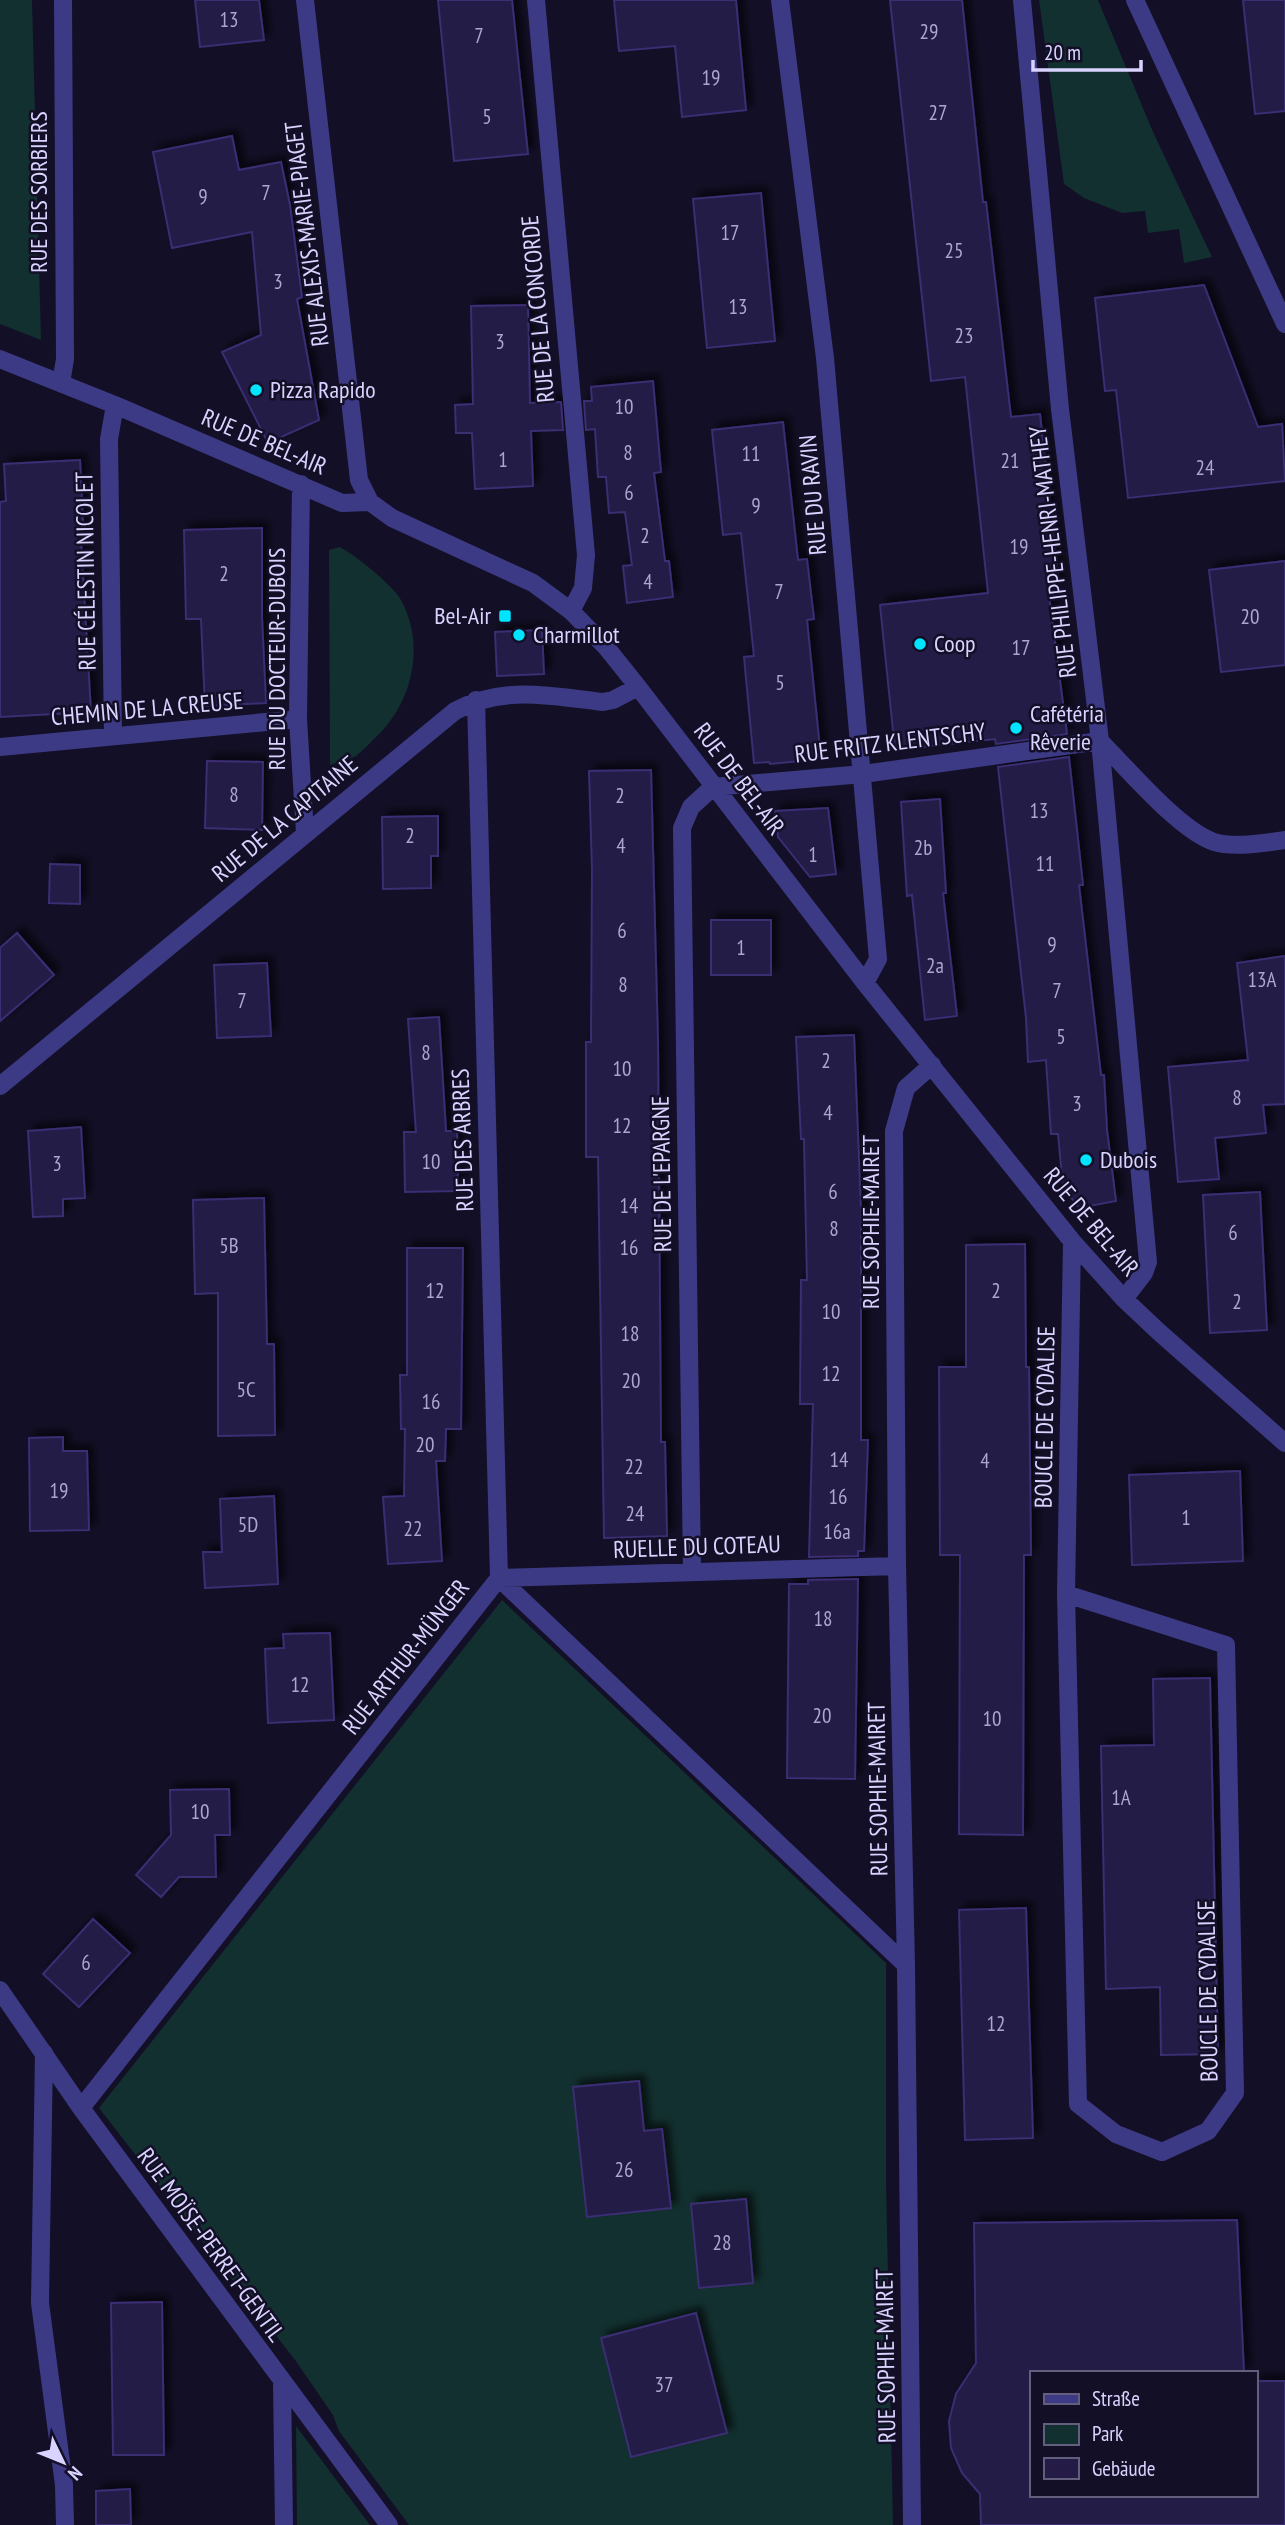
<svg xmlns="http://www.w3.org/2000/svg" width="1285" height="2525" font-family="'PT Sans Narrow',sans-serif">
	<defs>
		<filter id="shadow"><feDropShadow dx="6" dy="-6" stdDeviation="3.5" flood-color="#0009"/></filter>
	</defs>
	<rect width="100%" height="100%" fill="#130f26"/>
	<path fill="#12302f" d="M0,0H32L41,340L0,324Z
		M1039,0H1098L1153,132L1212,257L1184,263L1179,229L1148,233L1145,211L1122,213L1084,198L1064,184Z
		M340,547C356,556 392,584 401,600C427,648 411,707 372,741C367,746 361,752 356,756C348,760 338,762 330,765L329,550Z
		M502,1600L886,1963V2180L893,2525H409L339,2431L333,2415L295,2360L99,2108Z
		M296,2426L370,2525H297Z"/>
	<path fill="#241b47" stroke="#3b2d73" stroke-width="2" filter="url(#shadow)" d="M195,0H259L264,40L200,47Z
		M438,0H512L528,154L454,161Z
		M614,0H736L746,110L682,117L675,46L619,51Z
		M890,0H962L983,202H986L1011,417L1040,414L1059,586L1048,588L1067,734L996,744L995,739L895,750L880,605L988,593L965,377L931,381Z
		M1243,0H1285V111L1255,114Z
		M232,136L239,170L281,162L290,205L302,297L297,299L319,420L268,443L222,352L261,335L252,232L172,248L153,152Z
		M761,193L775,341L707,348L693,199Z
		M1204,285L1258,427L1282,424L1285,481L1128,498L1116,390L1105,391L1095,298Z
		M528,305L530,403L561,402L563,430L531,431L533,486L475,489L472,433H456L455,405L473,404L471,306Z
		M653,381L661,472L654,473L665,561H669L673,597L627,603L623,566L632,565L625,512L609,513L606,477H598L595,429L586,430L584,401H592L591,387Z
		M783,422L798,560L807,559L814,619L807,620L821,759L770,764L769,762L754,763L744,657L754,656L741,533L723,535L712,430Z
		M80,460L84,540L81,541L91,712L0,717V502L6,501L4,464Z
		M262,528V617L266,703L205,706L201,619H186L184,530Z
		M1285,561V665L1221,672L1209,570Z
		M542,630L544,674L497,676L495,632Z
		M1069,757L1083,885H1079L1101,1075H1104L1107,1130L1116,1201L1079,1208L1063,1187L1058,1134H1051L1046,1060L1028,1062L1026,1018L998,767Z
		M207,761L263,762L262,830L205,828Z
		M651,770L658,1042L661,1442H665L667,1536L604,1538L598,1157H586V1042H591L592,870L589,771Z
		M940,799L946,893H943L957,1016L925,1020L912,895L907,896L901,802Z
		M828,808L836,874L810,877L778,837L775,811Z
		M438,816V856H431V888L383,889L382,817Z
		M50,864L80,865V904L49,903Z
		M711,920H771V975H711Z
		M17,933L54,975L0,1021V948Z
		M1285,956V1104L1263,1105L1266,1133L1215,1138L1219,1179L1178,1182L1168,1067L1248,1060L1237,963Z
		M267,963L271,1036L217,1038L214,965Z
		M439,1017L446,1131H457L458,1191L405,1192L404,1132H416L408,1019Z
		M854,1035L861,1210V1440H868L864,1551H858V1556L809,1557L813,1404H800L801,1280H807L804,1139H801L796,1037Z
		M81,1127L85,1198L63,1199V1216L33,1217L28,1131Z
		M1260,1192L1267,1330L1210,1333L1203,1195Z
		M264,1198L267,1344H274L275,1435L218,1436V1293L195,1294L193,1200Z
		M1025,1244L1026,1367H1029L1031,1555H1024L1023,1835L959,1834L960,1555H940L939,1367H966V1245Z
		M407,1248H463L461,1429H446L445,1461H436L442,1561L388,1564L383,1497L404,1496L405,1429H401L400,1375H407Z
		M63,1437V1451H87L89,1530L30,1531L29,1438Z
		M1240,1471L1243,1561L1132,1565L1129,1475Z
		M274,1496L278,1584L205,1588L203,1552H222L220,1499Z
		M858,1579L855,1779L787,1778L789,1584H808V1580Z
		M330,1633L334,1720L268,1723L265,1649L284,1648L283,1634Z
		M1210,1678L1218,2054L1161,2055L1160,1987L1106,1989L1101,1746L1154,1745L1153,1679Z
		M229,1789L230,1835H215L216,1877H179L161,1897L136,1875L171,1835L170,1790Z
		M1026,1908L1033,2138L965,2140L959,1910Z
		M93,1919L130,1953L79,2007L43,1974Z
		M639,2081L644,2131L662,2129L671,2208L587,2217L573,2087Z
		M746,2199L753,2283L699,2288L691,2204Z
		M1237,2220L1244,2373H1031V2495H1255V2381H1285V2525H981L980,2494L962,2473L951,2448L949,2421L956,2394L976,2363L974,2223Z
		M162,2302L164,2455H113L111,2303Z
		M696,2313L727,2433L631,2457L601,2338Z
		M130,2489L131,2525H96V2491Z"/>
	<g fill="none" stroke-linecap="round" stroke-linejoin="round">
		<path stroke="#3d3a85" stroke-width="18" d="M305,0L359,480L370,502
			M536,0L586,555L583,588L571,611
			M780,0L825,358L878,959L865,983
			M1022,0L1060,409L1100,741L1148,1262L1144,1273L1124,1299
			M1135,0L1285,324
			M0,359L115,405L342,503L370,502L392,518L533,583L571,611L606,647L638,687L865,983L1072,1241L1124,1299L1159,1332L1285,1443
			M61,383L65,359L63,0
			M301,484L298,719L305,833
			M476,700L499,1578L897,1566
			M113,736L109,439L115,405
			M1100,741C1128,769 1179,830 1214,842C1234,848 1265,843 1285,840
			M0,747L298,719
			M713,787L863,774L1100,741
			M0,1086L455,711C504,685 550,696 603,702L613,700L638,687
			M692,1572L682,828L691,807L713,787
			M1066,1594L1226,1645L1235,2093L1208,2131L1162,2152L1116,2134L1078,2104L1066,1594L1072,1241
			M0,1990L81,2108L389,2525
			M44,2053L40,2303L64,2485L65,2525
			M81,2108L499,1578L906,1965
			M282,2382L284,2525
			M912,2525L906,1965L897,1566L894,1131L906,1088L932,1065"/>
	</g>
	<g fill="#00e5ff" stroke="#130f26" stroke-width="2.5">
		<circle cx="256" cy="390" r="7"/>
		<rect x="498" y="609" width="14" height="14" rx="3.5"/>
		<circle cx="519" cy="635" r="7"/>
		<circle cx="920" cy="644" r="7"/>
		<circle cx="1016" cy="728" r="7"/>
		<circle cx="1086" cy="1160" r="7"/>
	</g>
	<g text-anchor="middle" stroke-width="5" stroke-linejoin="round" paint-order="stroke">
		<g font-size="21" fill="#aca6d1">
			<text x="229" y="27">13</text>
			<text x="929" y="39">29</text>
			<text x="479" y="43">7</text>
			<text x="711" y="85">19</text>
			<text x="938" y="120">27</text>
			<text x="487" y="124">5</text>
			<text x="266" y="200">7</text>
			<text x="203" y="204">9</text>
			<text x="730" y="240">17</text>
			<text x="954" y="258">25</text>
			<text x="278" y="289">3</text>
			<text x="738" y="314">13</text>
			<text x="964" y="343">23</text>
			<text x="500" y="349">3</text>
			<text x="624" y="414">10</text>
			<text x="628" y="460">8</text>
			<text x="751" y="461">11</text>
			<text x="503" y="467">1</text>
			<text x="1010" y="468">21</text>
			<text x="1205" y="475">24</text>
			<text x="629" y="500">6</text>
			<text x="756" y="513">9</text>
			<text x="645" y="543">2</text>
			<text x="1019" y="554">19</text>
			<text x="224" y="581">2</text>
			<text x="648" y="589">4</text>
			<text x="779" y="599">7</text>
			<text x="1250" y="624">20</text>
			<text x="1021" y="655">17</text>
			<text x="780" y="690">5</text>
			<text x="234" y="802">8</text>
			<text x="620" y="803">2</text>
			<text x="1039" y="818">13</text>
			<text x="410" y="843">2</text>
			<text x="621" y="853">4</text>
			<text x="923" y="855">2b</text>
			<text x="813" y="862">1</text>
			<text x="1045" y="871">11</text>
			<text x="622" y="938">6</text>
			<text x="1052" y="952">9</text>
			<text x="741" y="955">1</text>
			<text x="935" y="973">2a</text>
			<text x="1262" y="987">13A</text>
			<text x="623" y="992">8</text>
			<text x="1057" y="998">7</text>
			<text x="242" y="1008">7</text>
			<text x="1061" y="1044">5</text>
			<text x="426" y="1060">8</text>
			<text x="826" y="1068">2</text>
			<text x="622" y="1076">10</text>
			<text x="1237" y="1105">8</text>
			<text x="1077" y="1111">3</text>
			<text x="828" y="1120">4</text>
			<text x="622" y="1133">12</text>
			<text x="431" y="1169">10</text>
			<text x="57" y="1171">3</text>
			<text x="833" y="1199">6</text>
			<text x="629" y="1213">14</text>
			<text x="834" y="1236">8</text>
			<text x="1233" y="1240">6</text>
			<text x="229" y="1253">5B</text>
			<text x="629" y="1255">16</text>
			<text x="435" y="1298">12</text>
			<text x="996" y="1298">2</text>
			<text x="1237" y="1309">2</text>
			<text x="831" y="1319">10</text>
			<text x="630" y="1341">18</text>
			<text x="831" y="1381">12</text>
			<text x="631" y="1388">20</text>
			<text x="246" y="1397">5C</text>
			<text x="431" y="1409">16</text>
			<text x="425" y="1452">20</text>
			<text x="839" y="1467">14</text>
			<text x="985" y="1468">4</text>
			<text x="634" y="1474">22</text>
			<text x="59" y="1498">19</text>
			<text x="838" y="1504">16</text>
			<text x="635" y="1521">24</text>
			<text x="1186" y="1525">1</text>
			<text x="248" y="1532">5D</text>
			<text x="413" y="1536">22</text>
			<text x="837" y="1539">16a</text>
			<text x="823" y="1626">18</text>
			<text x="300" y="1692">12</text>
			<text x="822" y="1723">20</text>
			<text x="992" y="1726">10</text>
			<text x="1121" y="1805">1A</text>
			<text x="200" y="1819">10</text>
			<text x="86" y="1970">6</text>
			<text x="996" y="2031">12</text>
			<text x="624" y="2177">26</text>
			<text x="722" y="2250">28</text>
			<text x="664" y="2392">37</text>
		</g>
		<g font-size="24" fill="#d9d4ff" stroke="#130f26">
			<text transform="translate(39 192) rotate(-90)" y="8">RUE DES SORBIERS</text>
			<text transform="translate(307 234) rotate(-97)" y="8">RUE ALEXIS-MARIE-PIAGET</text>
			<text transform="translate(538 309) rotate(-95)" y="8">RUE DE LA CONCORDE</text>
			<text transform="translate(264 442) rotate(23)" y="8">RUE DE BEL-AIR</text>
			<text transform="translate(813 495) rotate(-95)" y="8">RUE DU RAVIN</text>
			<text transform="translate(1053 552) rotate(-97)" y="8">RUE PHILIPPE-HENRI-MATHEY</text>
			<text transform="translate(86 571) rotate(-91)" y="8">RUE CÉLESTIN NICOLET</text>
			<text transform="translate(277 659) rotate(-90)" y="8">RUE DU DOCTEUR-DUBOIS</text>
			<text transform="translate(147 709) rotate(-5)" y="8">CHEMIN DE LA CREUSE</text>
			<text transform="translate(890 743) rotate(-7)" y="8">RUE FRITZ KLENTSCHY</text>
			<text transform="translate(739 779) rotate(53)" y="8">RUE DE BEL-AIR</text>
			<text transform="translate(285 819) rotate(-40)" y="8">RUE DE LA CAPITAINE</text>
			<text transform="translate(463 1140) rotate(-92)" y="8">RUE DES ARBRES</text>
			<text transform="translate(662 1174) rotate(-91)" y="8">RUE DE L'EPARGNE</text>
			<text transform="translate(871 1222) rotate(-90)" y="8">RUE SOPHIE-MAIRET</text>
			<text transform="translate(1091 1222) rotate(50)" y="8">RUE DE BEL-AIR</text>
			<text transform="translate(1045 1417) rotate(-89)" y="8">BOUCLE DE CYDALISE</text>
			<text transform="translate(697 1547) rotate(-2)" y="8">RUELLE DU COTEAU</text>
			<text transform="translate(406 1657) rotate(-52)" y="8">RUE ARTHUR-MÜNGER</text>
			<text transform="translate(878 1789) rotate(-91)" y="8">RUE SOPHIE-MAIRET</text>
			<text transform="translate(1208 1991) rotate(-91)" y="8">BOUCLE DE CYDALISE</text>
			<text transform="translate(211 2245) rotate(54)" y="8">RUE MOÏSE-PERRET-GENTIL</text>
			<text transform="translate(886 2356) rotate(-91)" y="8">RUE SOPHIE-MAIRET</text>
		</g>
		<g font-size="24" fill="#d9d4ff" stroke="#130f26" text-anchor="start">
			<text x="270" y="398">Pizza Rapido</text>
			<text x="491" y="624" text-anchor="end">Bel-Air</text>
			<text x="533" y="643">Charmillot</text>
			<text x="934" y="652">Coop</text>
			<text x="1030" y="722">Cafétéria<tspan x="1030" dy="28">Rêverie</tspan></text>
			<text x="1100" y="1168">Dubois</text>
		</g>
	</g>
	<rect x="1030" y="2371" width="228" height="126" fill="#130f26" stroke="#625e7d" stroke-width="2"/>
	<rect x="1044" y="2394" width="35" height="10" fill="#3d3a85" stroke="#625e7d" stroke-width="2"/>
	<text x="1092" y="2406" font-size="21" fill="#d9d4ff">Straße</text>
	<rect x="1044" y="2424" width="35" height="21" fill="#12302f" stroke="#625e7d" stroke-width="2"/>
	<text x="1092" y="2441" font-size="21" fill="#d9d4ff">Park</text>
	<rect x="1044" y="2458" width="35" height="21" fill="#241b47" stroke="#625e7d" stroke-width="2"/>
	<text x="1092" y="2476" font-size="21" fill="#d9d4ff">Gebäude</text>
	<g transform="translate(63 2462) rotate(133)" stroke="#130f26" stroke-width="5" paint-order="stroke">
	<path d="M0-5L12 26L0 18L-12 26Z" fill="#d9d4ff"/>
	<text y="-10" font-size="19" font-weight="bold" text-anchor="middle" fill="#d9d4ff">N</text>
	</g>
	<path d="M1033 60v10h108v-10" fill="none" stroke="#d9d4ff" stroke-width="3.5"/>
	<text x="1044" y="60" font-size="21" fill="#d9d4ff" stroke="#130f26" stroke-width="5" paint-order="stroke">20 m</text>
</svg>
